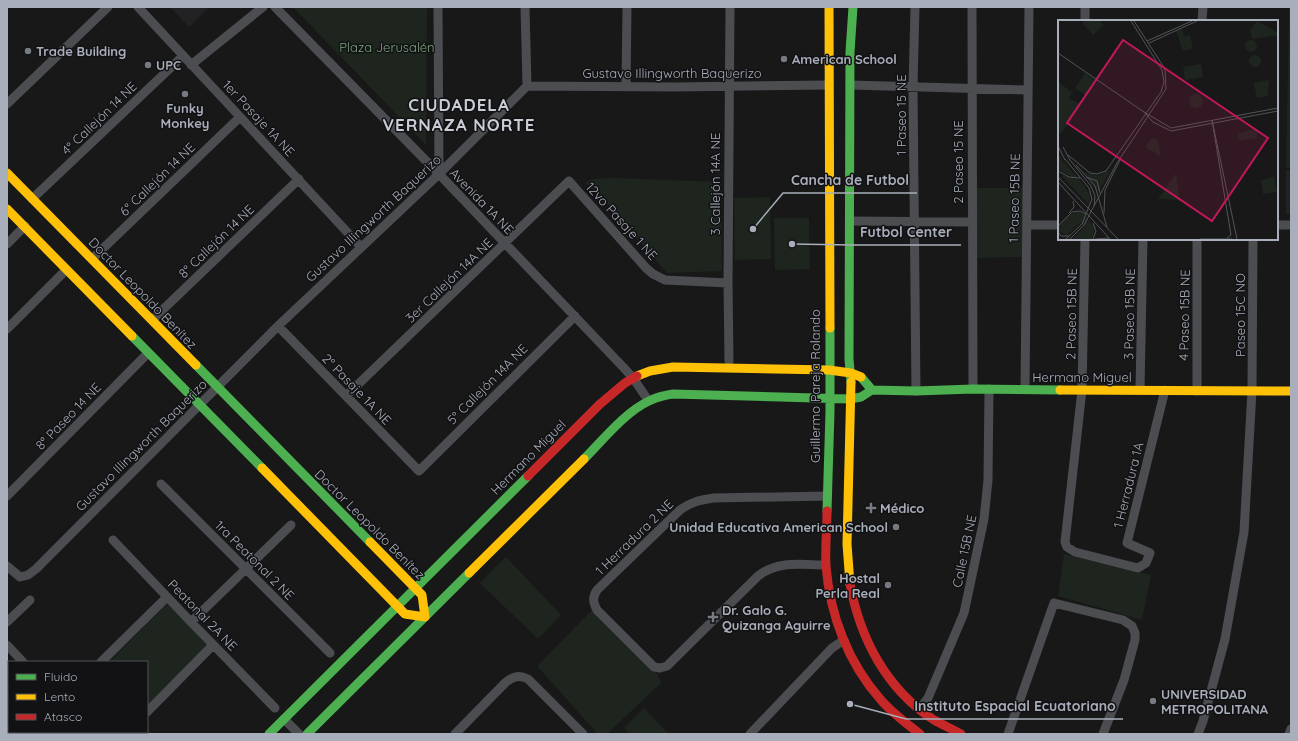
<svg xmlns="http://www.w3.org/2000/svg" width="1298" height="741" font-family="Quicksand,sans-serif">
	<rect width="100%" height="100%" fill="#181818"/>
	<path fill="#222224" d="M170,7H209L189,27Z
		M1286,170H1291V214H1286Z"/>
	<path fill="#1d251e" d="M293,7H427L426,145Z
		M1289,7H1291V168H1286Z
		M614,178L721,182L722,271L667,273L602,197L585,183L591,179Z
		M974,188H1025L1024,257L973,258Z
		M770,197L771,259L735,260L734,198Z
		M774,218H809L810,269L775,270Z
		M1064,554L1151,575L1142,620L1058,596Z
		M506,557L561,615L538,639L480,583Z
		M167,604L213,646L147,712V662H109Z
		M592,610L658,675L661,683L607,734L597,733L537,666Z
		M644,708L669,734H630L624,728Z"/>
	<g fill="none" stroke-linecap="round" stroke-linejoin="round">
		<path stroke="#4b4d51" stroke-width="9" d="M138,7L361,247
			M275,7L439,174L624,368L633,378L648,400
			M438,7L439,174
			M525,7L527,86
			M915,7L913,87L916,391
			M972,7L973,389
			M1085,7V21
			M1202,21L1203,7
			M191,65L263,7
			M850,85L1028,90
			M626,87L627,7
			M7,104L108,7
			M32,199L183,56
			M850,221L972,222
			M1027,225H1059
			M1277,225H1291
			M1085,239L1082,390L1065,542L1067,547L1075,552L1138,568L1146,563L1150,553L1127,543L1165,390
			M7,244L25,226
			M92,259L240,117
			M152,320L299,179
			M278,326L419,471L575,316
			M7,329L66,270
			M729,361L728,283L730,7
			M1025,389L1029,7
			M1140,390L1143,239
			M1197,391V239
			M346,396L569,181L646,268L653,274L665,280L728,283
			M161,484L330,653
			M7,496L148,353
			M113,540L191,622L275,708
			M826,565C802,565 778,560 758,576L667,666L660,668L654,667L597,610C593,602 592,598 597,590L680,510C691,502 700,500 714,498L827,496
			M7,566L20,577L28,575L36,569L278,326L439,174L527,86L675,87L829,85
			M7,622L30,600
			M191,622L291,525
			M7,645L23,662
			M101,662L167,597
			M919,709L928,698L964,613L984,519L988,480L989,389
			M147,712L213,645
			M284,719L299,734
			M9,732L11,734
			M89,732L91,734
			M76,734L78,732
			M126,734L127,732
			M455,734L506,682C514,676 519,675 528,679L583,734
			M750,734L832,648L844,640
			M1008,734L1054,603L1123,620L1132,626L1135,633V640L1124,680L1103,734
			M1198,734L1203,721L1225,639L1244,532L1252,391L1253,239
			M1289,734L1291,729"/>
		<path stroke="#4caf50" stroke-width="9" d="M132,336L262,468
			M196,365L370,542
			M851,382L849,359L850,52L853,7
			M872,390L916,391L973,389L1060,390
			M584,459C603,440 625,412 649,401C657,397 665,395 673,394L850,399L861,397L872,390L861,377
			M827,511L830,412V328
			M269,734L528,476
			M307,734L469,573"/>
		<path stroke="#ffc107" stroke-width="9" d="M829,7L830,328
			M7,173L196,365
			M7,209L132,336
			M637,376L650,371L673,367L829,370L851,373L861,377
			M1060,390L1291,391
			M262,468L405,614L425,617L422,595L370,542
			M469,573L584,459
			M850,584L847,544L851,382"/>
		<path stroke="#c62828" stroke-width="9" d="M528,476L600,404L625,383L637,376
			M827,511C827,529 825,548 826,566C830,615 848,663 881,700C892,713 906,723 920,734
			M850,584C860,638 886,689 934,720C943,725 952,729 961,734"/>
	</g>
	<g fill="#767a81" stroke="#121214" stroke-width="1.5">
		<circle cx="28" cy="51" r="4"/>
		<circle cx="784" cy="59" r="4"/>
		<circle cx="148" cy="65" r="4"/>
		<circle cx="185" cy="94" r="4"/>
		<path d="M869 502h4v4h4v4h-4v4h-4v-4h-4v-4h4z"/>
		<circle cx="896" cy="527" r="4"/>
		<circle cx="888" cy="585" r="4"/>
		<path d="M711 611h4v4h4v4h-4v4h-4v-4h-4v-4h4z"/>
		<circle cx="1153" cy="701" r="4"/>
	</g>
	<g text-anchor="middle" stroke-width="3" stroke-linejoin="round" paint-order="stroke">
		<g font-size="13" fill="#7ea67f" stroke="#121214">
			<text x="387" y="52">Plaza Jerusalén</text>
		</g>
		<g font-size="13" font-weight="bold" fill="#a8aeba" stroke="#121214" text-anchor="start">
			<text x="36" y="56">Trade Building</text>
			<text x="792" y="64">American School</text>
			<text x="156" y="70">UPC</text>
			<text x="185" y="113" text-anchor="middle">Funky<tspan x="185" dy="15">Monkey</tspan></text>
			<text x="880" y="513">Médico</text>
			<text x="888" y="532" text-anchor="end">Unidad Educativa American School</text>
			<text x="880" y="583" text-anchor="end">Hostal<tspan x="880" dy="15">Perla Real</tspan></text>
			<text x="722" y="615">Dr. Galo G.<tspan x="722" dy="15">Quizanga Aguirre</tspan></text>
			<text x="1161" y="699">UNIVERSIDAD<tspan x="1161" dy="15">METROPOLITANA</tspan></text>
		</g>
		<g font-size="13" fill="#a8aeba" stroke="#121214">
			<text x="672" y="78">Gustavo Illingworth Baquerizo</text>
			<text transform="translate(901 115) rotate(-90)" y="5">1 Paseo 15 NE</text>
			<text transform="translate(99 118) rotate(-44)" y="5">4° Callejón 14 NE</text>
			<text transform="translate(259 118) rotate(47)" y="5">1er Pasaje 1A NE</text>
			<text transform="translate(958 162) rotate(-90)" y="5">2 Paseo 15 NE</text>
			<text transform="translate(157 179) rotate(-44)" y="5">6° Callejón 14 NE</text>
			<text transform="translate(715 184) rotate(-90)" y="5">3 Callejón 14A NE</text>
			<text transform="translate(1014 198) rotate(-89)" y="5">1 Paseo 15B NE</text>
			<text transform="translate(482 201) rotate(46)" y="5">Avenida 1A NE</text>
			<text transform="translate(373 218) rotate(-43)" y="5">Gustavo Illingworth Baquerizo</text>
			<text transform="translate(622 221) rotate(48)" y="5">12vo Pasaje 1 NE</text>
			<text transform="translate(216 241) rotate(-44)" y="5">8° Callejón 14 NE</text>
			<text transform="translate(449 280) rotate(-44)" y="5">3er Callejón 14A NE</text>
			<text transform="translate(143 293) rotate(46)" y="5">Doctor Leopoldo Benítez</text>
			<text transform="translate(1071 314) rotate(-89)" y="5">2 Paseo 15B NE</text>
			<text transform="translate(1129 314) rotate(-89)" y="5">3 Paseo 15B NE</text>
			<text transform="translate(1184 315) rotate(-89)" y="5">4 Paseo 15B NE</text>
			<text transform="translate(1240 315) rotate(-90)" y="5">Paseo 15C NO</text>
			<text x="1082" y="382">Hermano Miguel</text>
			<text transform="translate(487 384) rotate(-45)" y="5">5° Callejón 14A NE</text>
			<text transform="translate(815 386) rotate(-90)" y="5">Guillermo Pareja Rolando</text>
			<text transform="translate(357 389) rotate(46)" y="5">2° Pasaje 1A NE</text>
			<text transform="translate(68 416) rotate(-46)" y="5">8° Paseo 14 NE</text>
			<text transform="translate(141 445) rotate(-45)" y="5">Gustavo Illingworth Baquerizo</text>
			<text transform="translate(528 457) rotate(-45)" y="5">Hermano Miguel</text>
			<text transform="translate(1128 485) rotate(-76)" y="5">1 Herradura 1A</text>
			<text transform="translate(370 524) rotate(45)" y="5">Doctor Leopoldo Benítez</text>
			<text transform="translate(634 537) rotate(-44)" y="5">1 Herradura 2 NE</text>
			<text transform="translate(964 551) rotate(-78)" y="5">Calle 15B NE</text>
			<text transform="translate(255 560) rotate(45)" y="5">1ra Peatonal 2 NE</text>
			<text transform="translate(203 615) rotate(46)" y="5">Peatonal 2A NE</text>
		</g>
		<g font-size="17" font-weight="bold" letter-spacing="1" fill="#c9cdd5" stroke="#121214">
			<text x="459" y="111">CIUDADELA<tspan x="459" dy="20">VERNAZA NORTE</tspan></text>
		</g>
	</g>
	<g transform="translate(1058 20)">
		<rect width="220" height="220" fill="#181818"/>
		<path d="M27,1H42L46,5L35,15L24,3ZM199,1L220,13V15L194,19L192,10ZM124,9L126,16L132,15L135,28L125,31L118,11ZM187 26a6 6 0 1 1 12 0a6 6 0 1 1-12 0ZM191 41a6 6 0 1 1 12 0a6 6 0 1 1-12 0ZM143,44L145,57L127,60L125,47ZM27,53L37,60L27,75L17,68ZM211,60L210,76L199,78L196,63ZM0,62L14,72L11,78L23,85L3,114L0,110ZM131 81a7 7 0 1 1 14 0a7 7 0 1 1-14 0ZM198,109L200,118L181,121L179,113ZM94,117L100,120L103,137L87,127ZM0,132L4,140L19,157H14L0,149ZM53,150L40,173L26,152L40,156ZM118,153L122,180L100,179ZM3,155L20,159L26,165L32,176L31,185ZM216,157L219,172L205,174L203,160ZM21,192L26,194L37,208L34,219H14L26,207L23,202L9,215L1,212V206L13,194Z" fill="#1d251e"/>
		<path fill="none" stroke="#525459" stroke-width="1" d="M89,21L134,1M91,23L139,1M0,33L86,92M220,88L113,108L86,92L95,102L113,111L220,91M154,100L179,219M154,100L173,215L169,218M0,126L7,140M5,127L12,140L33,166L37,176L36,186L26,205L12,219M10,135L32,153L39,154L48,151L103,72L106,62L104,50L73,1M7,139L31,168L34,179L24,204L8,219M18,145L37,166L49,207M0,151L11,157L22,158M0,157L60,219M28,157L39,161L42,173M0,162L52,219M36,186L59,143L108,69L107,49L76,1M11,193L16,187L15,181M46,193L47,170L62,140M0,206L14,192L22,191L28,194M0,212L3,216H11M35,219L38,211L35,203M37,219L51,218M142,219H174"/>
		<path fill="#c2185b" fill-opacity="0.15" stroke="#c2185b" stroke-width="2" d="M65,20L210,118L154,201L9,103Z"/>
		<rect width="220" height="220" fill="none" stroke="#a8aeba" stroke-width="2"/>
	</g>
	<path fill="none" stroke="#a8aeba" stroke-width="1.5" d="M753 229L783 193H917M792 244L852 245H961M850 704L906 719H1123"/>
	<g fill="#a8aeba" stroke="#121214" stroke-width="1.5">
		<circle cx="753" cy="229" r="4"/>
		<circle cx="792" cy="244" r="4"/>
		<circle cx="850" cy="704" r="4"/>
	</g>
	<g font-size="14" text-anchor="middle" font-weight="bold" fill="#a8aeba" stroke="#121214" stroke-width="3" stroke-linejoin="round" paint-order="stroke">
		<text x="850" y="185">Cancha de Futbol</text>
		<text x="906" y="237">Futbol Center</text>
		<text x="1015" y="711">Instituto Espacial Ecuatoriano</text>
	</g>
	<rect width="1298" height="741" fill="none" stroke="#a8aeba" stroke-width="16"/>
	<rect x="8" y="661" width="140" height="72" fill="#121214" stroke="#4e5056"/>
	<rect x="16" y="674" width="20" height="6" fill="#4caf50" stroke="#4e5056"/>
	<text x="44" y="681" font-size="12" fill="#a8aeba">Fluido</text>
	<rect x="16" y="694" width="20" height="6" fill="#ffc107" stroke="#4e5056"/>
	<text x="44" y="701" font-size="12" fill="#a8aeba">Lento</text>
	<rect x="16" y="714" width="20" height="6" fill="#c62828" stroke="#4e5056"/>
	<text x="44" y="721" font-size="12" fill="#a8aeba">Atasco</text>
</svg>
